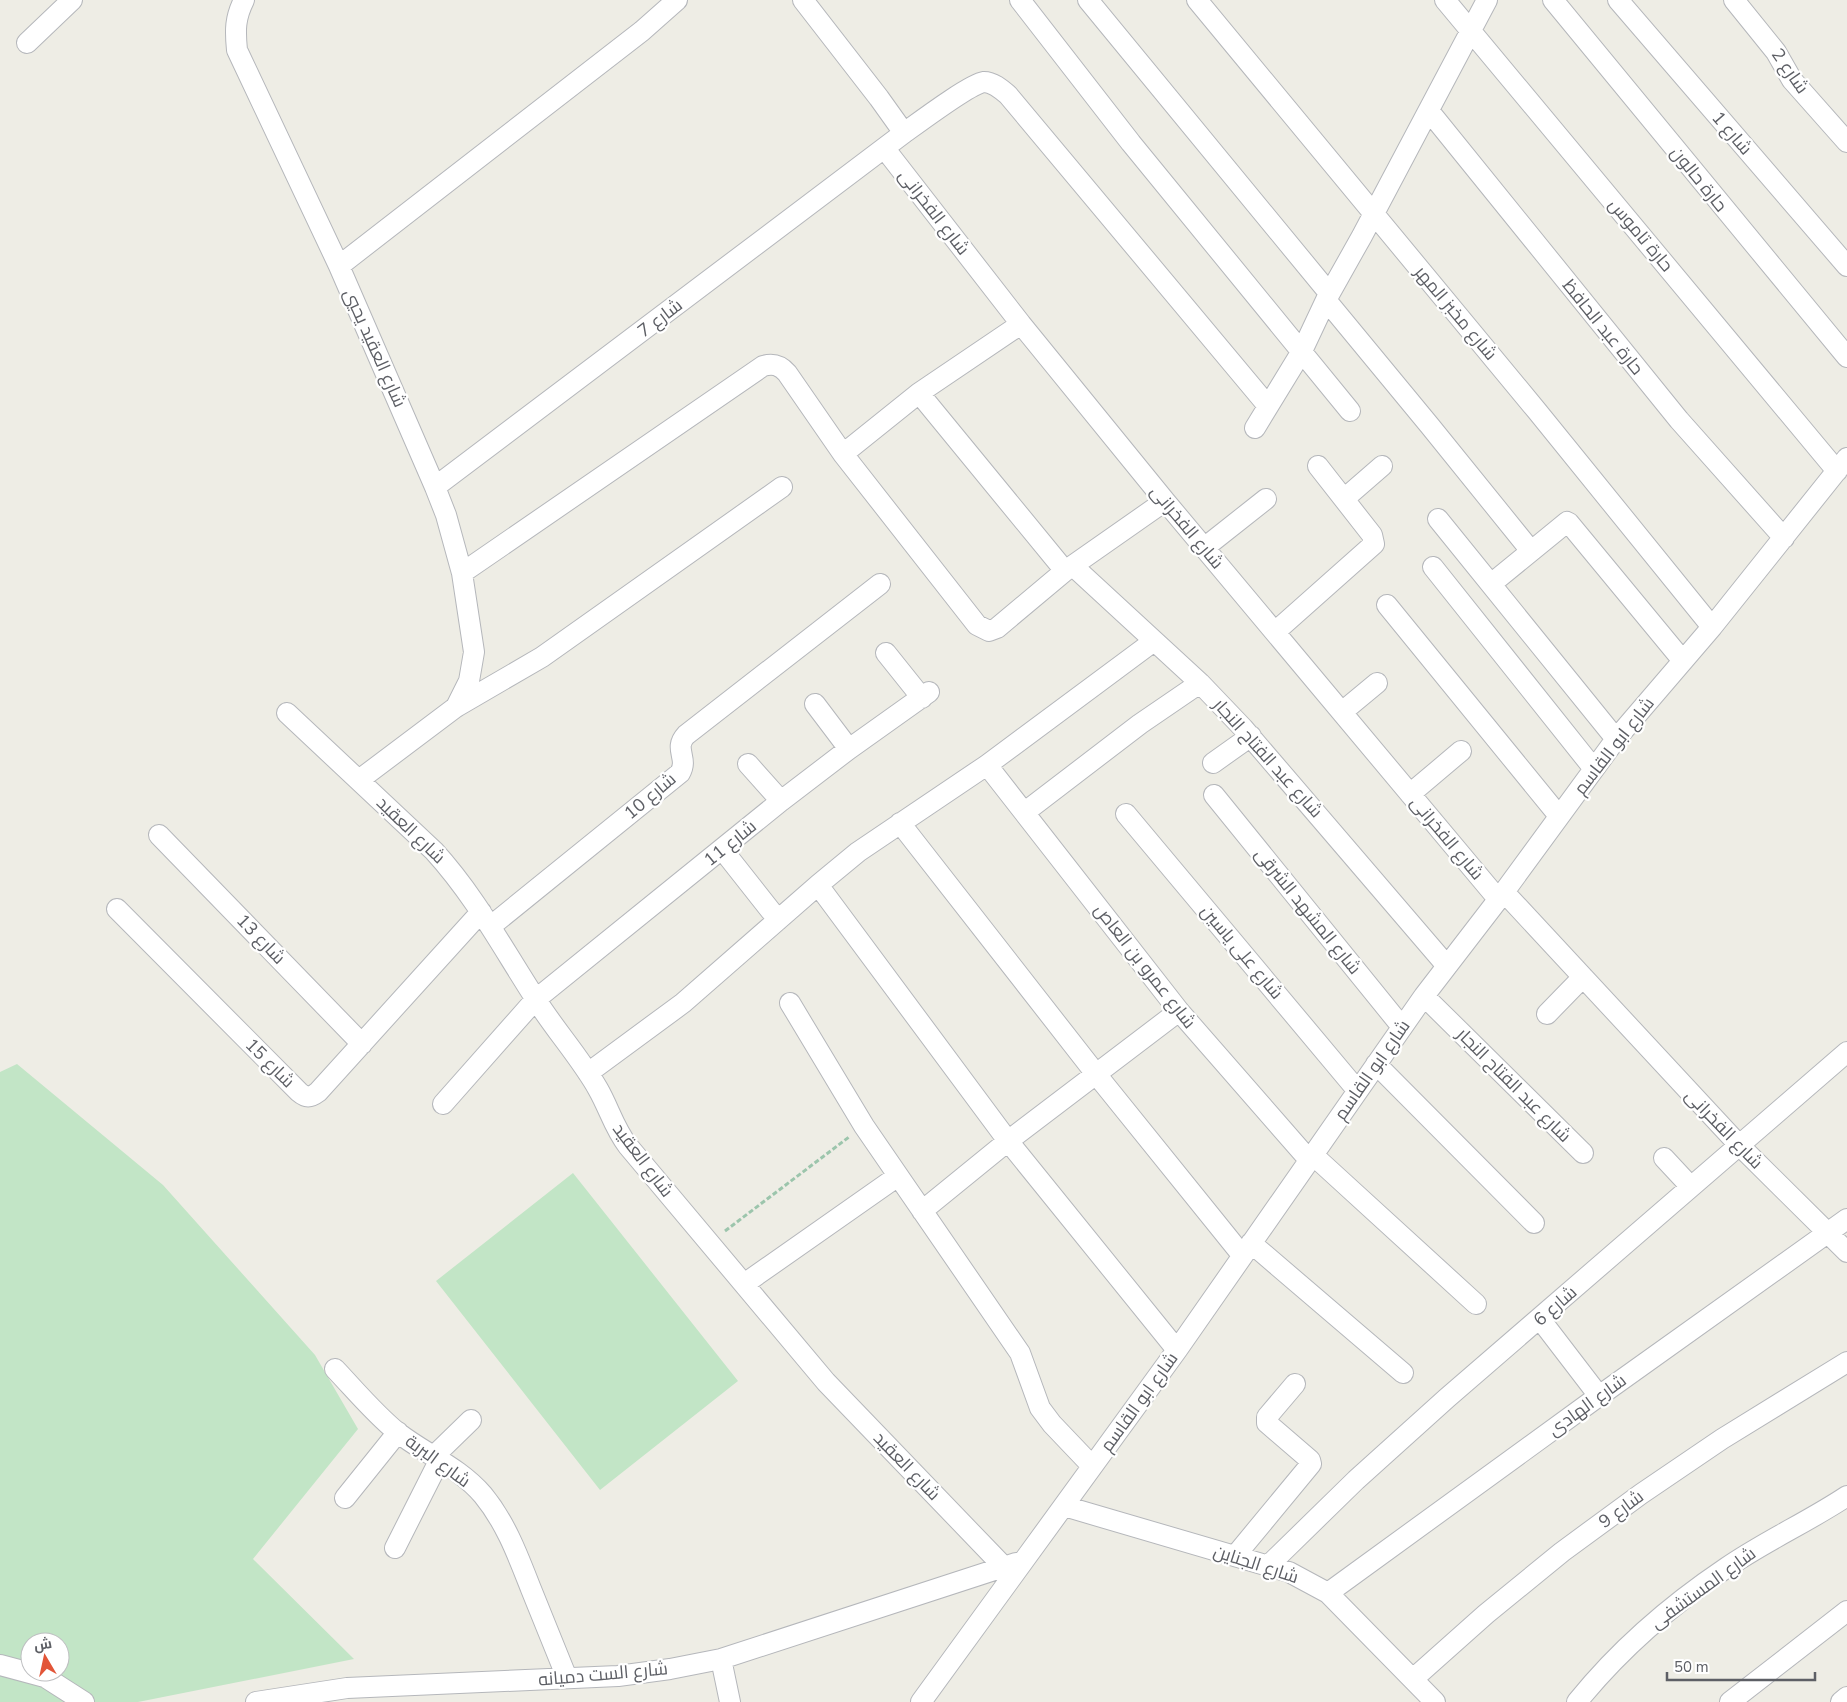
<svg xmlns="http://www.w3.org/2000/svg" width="1847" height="1702" font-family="'Nunito Sans',Cairo,sans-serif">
	<rect width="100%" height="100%" fill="#eeede5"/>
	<path fill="#c2e5c6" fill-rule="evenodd" d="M17,1064L163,1185L315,1355L358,1429L253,1559L354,1659L138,1702H0V1072ZM30,1642H60V1672H30Z
		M573,1173L738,1381L600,1490L436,1281Z"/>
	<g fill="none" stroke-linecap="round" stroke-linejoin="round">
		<defs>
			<path id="minor" d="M244,0C235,18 235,30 237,50L339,266L435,487L446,515L462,573L474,652L469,681L456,707
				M803,0L879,98L904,133
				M1020,0L1131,143L1350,411
				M1088,0L1329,293
				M1197,0L1537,411L1712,627
				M1445,0L1837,471
				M1553,0L1847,357
				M1618,0L1847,266
				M1734,0L1776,52L1792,80L1847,142
				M27,43L72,0
				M1429,111L1679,420L1784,538
				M885,149L1021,324L1165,501L1498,899
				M339,266L642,31L677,0
				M1326,300L1430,426L1531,551
				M919,393L1065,571
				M1255,428L1302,351L1326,300L1362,236L1487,0
				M843,454L919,393L1021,324
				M435,487L904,133C918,123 970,84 984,82C993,82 1001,89 1008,95L1268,406
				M1344,499L1382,466
				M1438,519L1616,739
				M1204,548L1266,499
				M1073,566L1200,683L1243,728L1447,966
				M1433,567L1594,769
				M462,573L763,366C773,363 780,365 787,373L843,454L977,625L989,631L997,628L1065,571L1165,501
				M1491,584L1567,522L1569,523L1683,661
				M1387,605L1559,816
				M1275,632L1374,544L1372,535L1318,466
				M886,653L922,698
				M815,704L849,749
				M1342,712L1377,683
				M287,713L434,851C475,896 502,947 535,998C554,1029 580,1057 598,1089C609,1108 614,1128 628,1146L826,1382L1004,1567
				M1213,763L1251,736
				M748,764L781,801
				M987,765L1179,1011L1310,1161
				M359,780L456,707L542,657L782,487
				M1410,794L1461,751
				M1214,795L1402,1027
				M1025,812L1140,724L1200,683
				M1126,814L1357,1090
				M900,823L1096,1074L1242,1255
				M159,835L362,1044
				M722,849L778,920
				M818,885L1008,1141L1177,1350
				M1504,892L1739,1145L1847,1252
				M117,909L299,1092C306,1098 310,1098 318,1092L481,912
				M491,926L680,773C689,758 673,749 686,735L880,584
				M1424,996L1583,1153
				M790,1003L864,1126L1020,1353L1040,1408L1052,1424L1092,1466
				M1547,1014L1583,977
				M1376,1064L1534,1223
				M588,1073L683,1003L818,885L858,852L987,765L1154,641
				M443,1104L535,1000L781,801L849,749L929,692
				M1314,1156L1476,1304
				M1664,1158L1691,1187
				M922,1211L1008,1141L1179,1011
				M1251,1243L1403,1373
				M744,1284L898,1176
				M1540,1319L1599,1396
				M335,1369C355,1390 374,1413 397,1432C425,1454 459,1467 483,1495C506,1523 518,1556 531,1589C543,1619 555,1649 567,1678
				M434,1456L471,1420
				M345,1498L398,1432
				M1064,1506L1289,1572L1328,1593L1435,1702
				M395,1548L440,1459
				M1235,1556L1311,1464L1310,1460L1267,1423V1417L1295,1384
				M1268,1566L1356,1480L1447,1398L1847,1052
				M1328,1593L1599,1396L1847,1219
				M721,1659L730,1702
				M0,1665L45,1677L84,1702
				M1413,1679L1486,1614L1562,1552L1641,1494L1722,1439L1847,1362
				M256,1702L347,1688L618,1676L670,1669L721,1659L1016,1563
				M921,1702L1177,1350L1424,996L1504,892L1616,739L1712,627L1847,458
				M1577,1702C1619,1650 1671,1605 1726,1568C1765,1541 1808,1522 1847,1496
				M1730,1702L1847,1611
				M1841,1702L1847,1697"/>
		</defs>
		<use href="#minor" stroke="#b5b7bb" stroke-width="22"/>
		<path stroke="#9cc5ac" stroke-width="3" stroke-dasharray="5 2.5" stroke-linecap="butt" d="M725,1231L849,1137"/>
		<use href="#minor" stroke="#fff" stroke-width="20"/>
	</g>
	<g text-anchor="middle" stroke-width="4.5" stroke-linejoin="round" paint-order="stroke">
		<g font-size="18" fill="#5d5f65" stroke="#fff">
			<text transform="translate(1790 71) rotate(55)" y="6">شارع 2</text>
			<text transform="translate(1732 133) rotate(49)" y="6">شارع 1</text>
			<text transform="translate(1699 179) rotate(51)" y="6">حارة حالون</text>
			<text transform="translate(934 212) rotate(52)" y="6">شارع الفخرانى</text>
			<text transform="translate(1641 235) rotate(50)" y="6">حارة تاموس</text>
			<text transform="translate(1456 313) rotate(50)" y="6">شارع مخبز المهر</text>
			<text transform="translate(660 318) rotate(-37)" y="6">شارع 7</text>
			<text transform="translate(1603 327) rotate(51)" y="6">حارة عبد الحافظ</text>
			<text transform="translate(375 348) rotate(66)" y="6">شارع العقيد يحيي</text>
			<text transform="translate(1187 527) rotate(50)" y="6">شارع الفخرانى</text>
			<text transform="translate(1614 746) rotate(-52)" y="6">شارع ابو القاسم</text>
			<text transform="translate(1268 758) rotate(48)" y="6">شارع عبد الفتاح النجار</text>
			<text transform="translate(650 796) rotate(-40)" y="6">شارع 10</text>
			<text transform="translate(411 830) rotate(44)" y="6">شارع العقيد</text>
			<text transform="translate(1447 838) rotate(50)" y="6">شارع الفخرانى</text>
			<text transform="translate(730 843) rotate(-39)" y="6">شارع 11</text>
			<text transform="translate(1308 911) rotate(51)" y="6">شارع المشهد الشرقى</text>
			<text transform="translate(261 939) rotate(46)" y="6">شارع 13</text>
			<text transform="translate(1242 952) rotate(50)" y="6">شارع على ياسين</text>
			<text transform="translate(1145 966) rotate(52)" y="6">شارع عمرو بن العاص</text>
			<text transform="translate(270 1063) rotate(45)" y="6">شارع 15</text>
			<text transform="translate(1372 1070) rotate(-55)" y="6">شارع ابو القاسم</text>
			<text transform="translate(1514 1085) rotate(45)" y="6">شارع عبد الفتاح النجار</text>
			<text transform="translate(1724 1129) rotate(46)" y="6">شارع الفخرانى</text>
			<text transform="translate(643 1160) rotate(53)" y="6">شارع العقيد</text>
			<text transform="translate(1555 1306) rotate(-41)" y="6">شارع 6</text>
			<text transform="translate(1139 1402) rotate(-54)" y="6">شارع ابو القاسم</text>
			<text transform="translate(1587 1405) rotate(-36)" y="6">شارع الهادى</text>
			<text transform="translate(438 1461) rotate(36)" y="6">شارع البربة</text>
			<text transform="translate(907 1466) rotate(46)" y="6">شارع العقيد</text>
			<text transform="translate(1621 1509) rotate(-36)" y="6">شارع 9</text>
			<text transform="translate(1256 1564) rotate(18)" y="6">شارع الجناين</text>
			<text transform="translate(1703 1588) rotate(-36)" y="6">شارع المستشفى</text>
			<text transform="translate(603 1674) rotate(-5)" y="6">شارع الست دميانه</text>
		</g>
	</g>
	<g transform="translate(45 1657) rotate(351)"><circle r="24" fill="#ffffff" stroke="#bebfc1"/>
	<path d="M0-4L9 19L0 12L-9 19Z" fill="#e25538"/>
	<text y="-8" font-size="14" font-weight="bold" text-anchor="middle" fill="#5d5f65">ش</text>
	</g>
	<path d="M1667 1672v8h148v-8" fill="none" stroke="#5d5f65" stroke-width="2.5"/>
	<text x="1674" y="1672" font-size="15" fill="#5d5f65" stroke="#ffffff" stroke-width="4" paint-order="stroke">50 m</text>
</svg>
